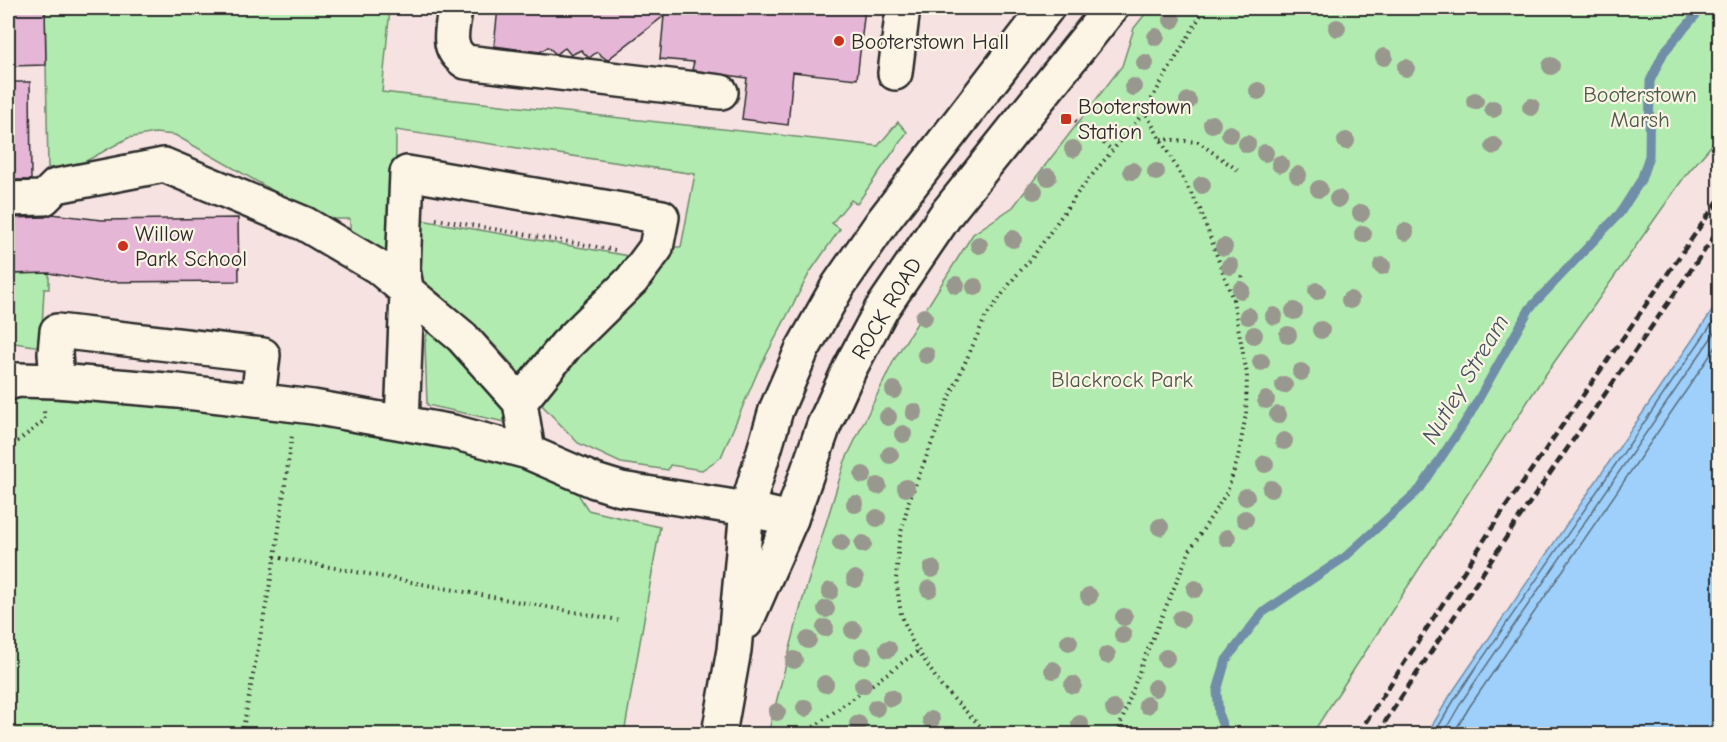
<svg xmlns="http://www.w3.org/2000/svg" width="1727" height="742" font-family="'Comic Neue',sans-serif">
	<rect width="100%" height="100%" fill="#f5e2e1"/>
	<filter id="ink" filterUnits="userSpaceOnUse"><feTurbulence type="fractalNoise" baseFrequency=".0167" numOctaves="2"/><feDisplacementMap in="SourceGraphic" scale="12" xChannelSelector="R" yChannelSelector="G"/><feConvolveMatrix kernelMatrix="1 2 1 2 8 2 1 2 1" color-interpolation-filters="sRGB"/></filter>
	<g filter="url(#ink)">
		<path fill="#b2ebaf" stroke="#6e8b6d" stroke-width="1.5" d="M45,8H390L382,92L878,146L898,122L907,132L857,204L851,200L832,223L840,229L810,272L758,371L721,457L702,470L670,465L668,470L621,463L578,443L541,404L547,390L668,247H681L695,174L396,130L395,260L350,239V219H323L175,135L155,133L128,138L77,166L48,168Z
			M1150,8H1719L1720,134L1717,139L1685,176L1541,381L1312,734H768L802,602L845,461L895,358L973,234L1013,207L1122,66L1134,28Z
			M421,220L635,257L521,375C491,338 457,308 420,278Z
			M49,273V289H44L41,347L8,342V274Z
			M432,328L507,408L505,422L427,405L425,343L427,333Z
			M16,397L140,405L326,426L457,448L531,468L575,489L588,510L660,527L624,734H8V400Z"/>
		<path fill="#9ed0fb" stroke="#708ea8" stroke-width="1.5" d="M1719,301V734H1427L1451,694Z"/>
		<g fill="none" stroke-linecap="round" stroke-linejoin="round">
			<path stroke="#596d7e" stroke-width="1.5" d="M1434,734L1456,697L1720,312
				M1443,734L1462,701L1720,325
				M1453,734L1470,706L1720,341"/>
			<path stroke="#708ea8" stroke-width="9" d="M1226,734L1219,716L1217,691L1226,660L1262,613L1345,557L1420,489L1469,416L1530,308L1620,213L1641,180L1649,156L1650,81L1664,52L1702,8"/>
		</g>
		<path fill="#e6b6d7" stroke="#2b2b2b" stroke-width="1.5" d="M8,8H45L46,65L8,66Z
			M498,8H865L857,79L793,72L788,125L742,119L747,78L692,70L694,62L660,59L664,16L607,60L597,52L589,58L581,50L571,55L565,48L556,54L548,47L540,52L494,46Z
			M8,82H30L31,180H8Z
			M51,214L102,220L238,218L239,281L99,282L49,273L8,274V218L45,217Z"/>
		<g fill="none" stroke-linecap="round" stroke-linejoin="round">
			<defs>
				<path id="minor" d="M455,8C453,31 444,47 466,62L721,92
					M895,73L903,8
					M8,199L44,198L56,186L164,165L305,224L378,267L462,337L520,402L528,452
					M57,381L55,353L57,331L263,355L258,400
					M8,383L18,380L57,381L178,391L313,407L453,432L528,452L595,481L621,489L747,509L791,519
					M402,423L407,293L403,270L407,173L662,217L656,248L632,280L566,345L520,402"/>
				<path id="major" d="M746,622L791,519L824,425L850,368L881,310L947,213L1111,8
					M719,734L734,650L747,509L776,410L802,350L838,286L883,221L1047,8"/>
			</defs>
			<use href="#minor" stroke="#2b2b2b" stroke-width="38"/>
			<use href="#major" stroke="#2b2b2b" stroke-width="38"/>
			<path stroke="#2b2b2b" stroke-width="4" stroke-dasharray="1.5 4.5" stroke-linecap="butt" d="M1066,113L1112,150
				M1161,139L1198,142L1239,171
				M436,219L615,250
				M1720,279L1717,282L1720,284
				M1233,300L1244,273
				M8,449L45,420L44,411
				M275,557L292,435
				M242,734L275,557L618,620
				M804,734L918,651
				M988,734L941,686L912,641L901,614L896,580L899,540L909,501L951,394L985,318L1014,278L1032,258L1079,191L1144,112L1205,8
				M1117,734L1143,661L1190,550L1227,492L1238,458L1246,414L1247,374L1233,300L1200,209L1145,112"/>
			<use href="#minor" stroke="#fcf5e5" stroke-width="33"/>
			<use href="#major" stroke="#fcf5e5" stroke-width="33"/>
			<path stroke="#2b2b2b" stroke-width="4.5" stroke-dasharray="9 4.5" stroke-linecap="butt" d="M1358,734L1507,505L1720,198
				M1377,734L1517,521L1720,228"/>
		</g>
		<g fill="#99988f">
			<circle cx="1172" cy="20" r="9"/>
			<circle cx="1337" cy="28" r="9"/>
			<circle cx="1156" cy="37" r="9"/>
			<circle cx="1384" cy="57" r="9"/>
			<circle cx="1145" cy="63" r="9"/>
			<circle cx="1551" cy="66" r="9"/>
			<circle cx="1406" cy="68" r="9"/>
			<circle cx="1133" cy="87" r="9"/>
			<circle cx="1258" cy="91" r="9"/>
			<circle cx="1188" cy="101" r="9"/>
			<circle cx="1475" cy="101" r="9"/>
			<circle cx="1531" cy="107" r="9"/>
			<circle cx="1493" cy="109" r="9"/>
			<circle cx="1212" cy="124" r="9"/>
			<circle cx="1230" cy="134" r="9"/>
			<circle cx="1346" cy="141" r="9"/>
			<circle cx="1247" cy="144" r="9"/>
			<circle cx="1494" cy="146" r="9"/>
			<circle cx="1073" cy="149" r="9"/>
			<circle cx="1265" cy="153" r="9"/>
			<circle cx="1280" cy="164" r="9"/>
			<circle cx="1132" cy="171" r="9"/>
			<circle cx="1156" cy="172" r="9"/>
			<circle cx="1298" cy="175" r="9"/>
			<circle cx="1048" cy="177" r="9"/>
			<circle cx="1202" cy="185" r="9"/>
			<circle cx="1319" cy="189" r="9"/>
			<circle cx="1034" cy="191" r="9"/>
			<circle cx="1338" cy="199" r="9"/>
			<circle cx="1361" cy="213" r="9"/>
			<circle cx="1405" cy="232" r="9"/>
			<circle cx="1363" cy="234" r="9"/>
			<circle cx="1013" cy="239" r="9"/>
			<circle cx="979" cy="245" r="9"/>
			<circle cx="1224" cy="247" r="9"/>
			<circle cx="1230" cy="266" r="9"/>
			<circle cx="1382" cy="266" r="9"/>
			<circle cx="956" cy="285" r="9"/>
			<circle cx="975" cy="287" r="9"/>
			<circle cx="1241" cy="290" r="9"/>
			<circle cx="1317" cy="291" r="9"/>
			<circle cx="1350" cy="300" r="9"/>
			<circle cx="1294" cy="311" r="9"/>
			<circle cx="1248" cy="316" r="9"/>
			<circle cx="1274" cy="316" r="9"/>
			<circle cx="924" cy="317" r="9"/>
			<circle cx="1321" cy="330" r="9"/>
			<circle cx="1254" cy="335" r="9"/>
			<circle cx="1288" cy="335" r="9"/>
			<circle cx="926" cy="355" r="9"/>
			<circle cx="1261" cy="362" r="9"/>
			<circle cx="1301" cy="372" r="9"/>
			<circle cx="1284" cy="385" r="9"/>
			<circle cx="894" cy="390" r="9"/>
			<circle cx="1266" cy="400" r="9"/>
			<circle cx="914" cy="412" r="9"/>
			<circle cx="1278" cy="415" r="9"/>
			<circle cx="888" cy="417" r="9"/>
			<circle cx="903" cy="434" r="9"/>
			<circle cx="1284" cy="441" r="9"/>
			<circle cx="890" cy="455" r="9"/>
			<circle cx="1265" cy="464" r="9"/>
			<circle cx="863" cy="475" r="9"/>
			<circle cx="878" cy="486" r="9"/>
			<circle cx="906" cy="488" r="9"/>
			<circle cx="1271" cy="489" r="9"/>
			<circle cx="1246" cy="497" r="9"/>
			<circle cx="855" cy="504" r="9"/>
			<circle cx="877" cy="518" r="9"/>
			<circle cx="1245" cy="519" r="9"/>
			<circle cx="1160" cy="527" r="9"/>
			<circle cx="1227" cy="538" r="9"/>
			<circle cx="841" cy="543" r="9"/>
			<circle cx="863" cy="544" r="9"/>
			<circle cx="932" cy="569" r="9"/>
			<circle cx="855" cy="579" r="9"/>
			<circle cx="929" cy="589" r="9"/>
			<circle cx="1195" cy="589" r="9"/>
			<circle cx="830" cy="591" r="9"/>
			<circle cx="1089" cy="596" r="9"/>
			<circle cx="826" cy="609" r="9"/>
			<circle cx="1124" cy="617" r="9"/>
			<circle cx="1181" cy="619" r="9"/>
			<circle cx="825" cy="628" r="9"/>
			<circle cx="853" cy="630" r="9"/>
			<circle cx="1123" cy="635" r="9"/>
			<circle cx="808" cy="640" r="9"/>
			<circle cx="1069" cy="642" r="9"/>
			<circle cx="888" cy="649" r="9"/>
			<circle cx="1107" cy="655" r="9"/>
			<circle cx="863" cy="656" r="9"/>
			<circle cx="1166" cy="658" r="9"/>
			<circle cx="794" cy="660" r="9"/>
			<circle cx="1053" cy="670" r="9"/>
			<circle cx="825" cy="684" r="9"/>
			<circle cx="863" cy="685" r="9"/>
			<circle cx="1073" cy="685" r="9"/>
			<circle cx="1155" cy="688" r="9"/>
			<circle cx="891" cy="698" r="9"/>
			<circle cx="1147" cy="705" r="9"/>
			<circle cx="805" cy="708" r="9"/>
			<circle cx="876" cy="708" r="9"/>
			<circle cx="1114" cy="709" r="9"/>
			<circle cx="777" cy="712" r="9"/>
			<circle cx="931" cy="720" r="9"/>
			<circle cx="858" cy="724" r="9"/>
			<circle cx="1080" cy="724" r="9"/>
		</g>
	</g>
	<g fill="#c8321e" stroke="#fcf5e5" stroke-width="2">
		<circle cx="839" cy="41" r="6"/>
		<rect x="1060" y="113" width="12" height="12" rx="3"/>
		<circle cx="123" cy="246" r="6"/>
	</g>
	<g text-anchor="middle" stroke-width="4.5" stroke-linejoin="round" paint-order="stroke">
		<g font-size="22" fill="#2b2b2b" stroke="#fcf5e5" text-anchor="start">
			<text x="851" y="49">Booterstown Hall</text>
			<text x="1078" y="114">Booterstown<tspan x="1078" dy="25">Station</tspan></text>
			<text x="135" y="241">Willow<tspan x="135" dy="25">Park School</tspan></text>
		</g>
		<g font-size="22" fill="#4d5b4c" stroke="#fcf5e5">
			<text x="1640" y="102">Booterstown<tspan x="1640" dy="25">Marsh</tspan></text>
			<text x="1122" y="387">Blackrock Park</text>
		</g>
		<g font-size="22" fill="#2b2b2b" stroke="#fcf5e5">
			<text transform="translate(886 308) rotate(-59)" y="8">ROCK ROAD</text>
		</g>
		<g font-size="24" font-style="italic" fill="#48545f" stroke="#fcf5e5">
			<text transform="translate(1465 379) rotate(-59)" y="8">Nutley Stream</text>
		</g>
	</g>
	<rect width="1727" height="742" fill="none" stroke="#fcf5e5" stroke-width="30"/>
	<rect x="15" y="15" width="1697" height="712" fill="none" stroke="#2b2b2b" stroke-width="2" filter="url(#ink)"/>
</svg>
